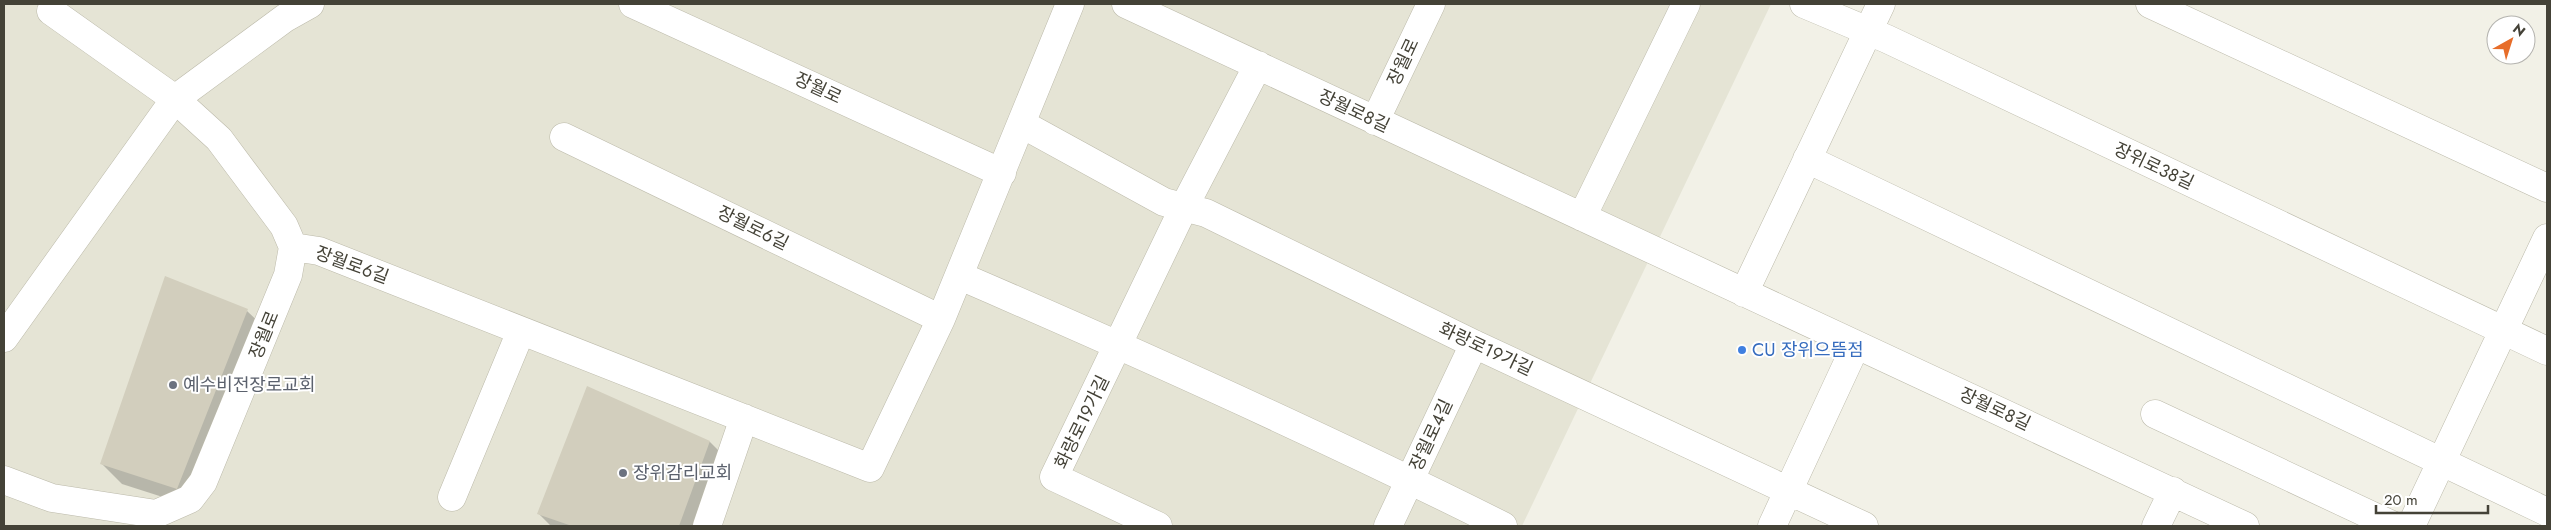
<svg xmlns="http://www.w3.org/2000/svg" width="2551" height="530" font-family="Jost,'Noto Sans KR',sans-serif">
	<rect width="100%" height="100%" fill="#f2f1e7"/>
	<path fill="#e5e4d5" d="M4,4H1771L1522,526H4Z"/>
	<path fill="#0003" d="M247,311L267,330L197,508L122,484L102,464Z
		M587,388L710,442L730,462L706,526H551L539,514Z"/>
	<path fill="#d2cebd" d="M165,276L248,309L177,489L100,464Z
		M587,386L710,441L679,526H572L537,514Z"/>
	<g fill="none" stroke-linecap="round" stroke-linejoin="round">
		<defs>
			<path id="minor" d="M633,4L1002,173
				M1126,4L2245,526
				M1804,4L1887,39L2547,351
				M2150,4L2547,188
				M1375,121L1431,4
				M1022,124L1164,202L1206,213L1474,344L1864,526
				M564,137L941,319
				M1807,159L2547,512
				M1582,217L1686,4
				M293,247L319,251L870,468L941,319L1070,4
				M960,276C1143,355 1325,437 1503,526
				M1744,293L1881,4
				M2155,414L2394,526
				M4,480L52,498L156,514L190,499L203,482L288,275L293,247L284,226L219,139L175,99L51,11
				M452,497L521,331
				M707,526L744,418
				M1158,526L1054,477L1184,207L1258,65
				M1388,526L1474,344
				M1772,526L1856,345
				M2156,526L2173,491
				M2411,526L2547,238"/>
			<path id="tertiary" d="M4,338L175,99L285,18L310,4"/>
		</defs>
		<use href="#minor" stroke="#bcbaaa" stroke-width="29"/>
		<use href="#tertiary" stroke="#bcbaaa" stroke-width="29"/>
		<use href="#minor" stroke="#fff" stroke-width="28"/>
		<use href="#tertiary" stroke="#fff" stroke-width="28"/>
	</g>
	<circle fill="#3f7fe0" stroke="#fff" stroke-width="2" cx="1742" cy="350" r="5"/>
	<g fill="#6b7280" stroke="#fff" stroke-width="2">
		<circle cx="173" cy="385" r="5"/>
		<circle cx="623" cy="473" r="5"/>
	</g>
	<g text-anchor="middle" stroke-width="4" stroke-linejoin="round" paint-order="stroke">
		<g font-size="18" fill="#444237" stroke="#fff">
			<text transform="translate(1403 62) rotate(-65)" y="6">장월로</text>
			<text transform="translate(818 88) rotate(25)" y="6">장월로</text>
			<text transform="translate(1354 111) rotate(25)" y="6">장월로8길</text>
			<text transform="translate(2154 166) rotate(25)" y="6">장위로38길</text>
			<text transform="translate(753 228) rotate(26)" y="6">장월로6길</text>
			<text transform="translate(352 265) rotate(20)" y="6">장월로6길</text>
			<text transform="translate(264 335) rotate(-68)" y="6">장월로</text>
			<text transform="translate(1486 349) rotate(25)" y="6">화랑로19가길</text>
			<text transform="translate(1995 409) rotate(25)" y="6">장월로8길</text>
			<text transform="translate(1082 422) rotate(-64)" y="6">화랑로19가길</text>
			<text transform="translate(1431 435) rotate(-65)" y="6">장월로4길</text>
		</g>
		<g font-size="18" fill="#366cbe" stroke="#fff" text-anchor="start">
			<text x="1752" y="356">CU 장위으뜸점</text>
		</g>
		<g font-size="18" fill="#5b616d" stroke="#fff" text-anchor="start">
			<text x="183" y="391">예수비전장로교회</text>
			<text x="633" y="479">장위감리교회</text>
		</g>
	</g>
	<rect width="2551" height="530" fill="none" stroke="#444237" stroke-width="10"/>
	<g transform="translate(2511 40) rotate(39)"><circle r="24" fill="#ffffff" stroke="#b4b3af"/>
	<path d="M0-4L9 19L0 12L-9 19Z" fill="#e76d29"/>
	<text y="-8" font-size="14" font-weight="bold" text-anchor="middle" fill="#444237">N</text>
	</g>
	<path d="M2376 505v8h112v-8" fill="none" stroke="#444237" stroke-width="2.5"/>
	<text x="2384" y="505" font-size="15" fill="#444237" stroke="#ffffff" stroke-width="4" paint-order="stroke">20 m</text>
</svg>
